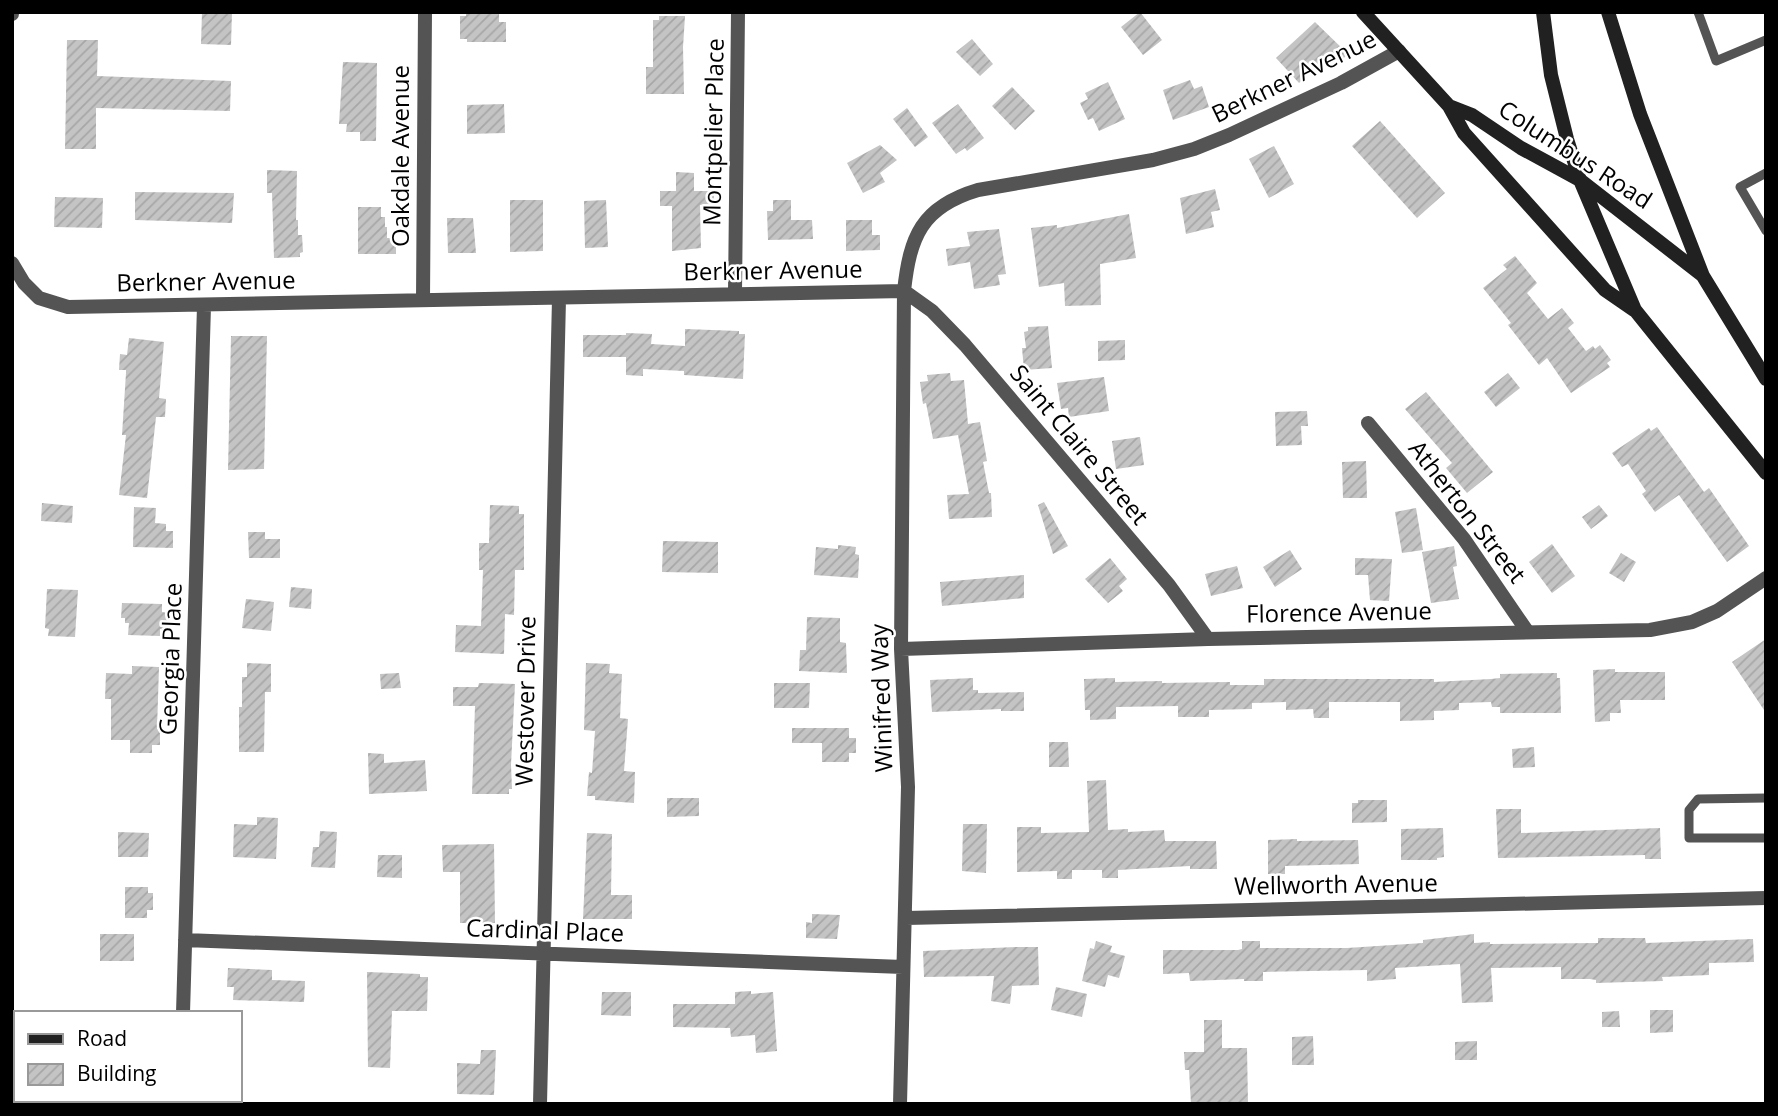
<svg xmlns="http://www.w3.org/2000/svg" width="1778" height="1116" font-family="'Open Sans',sans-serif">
	<defs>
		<pattern id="building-hatch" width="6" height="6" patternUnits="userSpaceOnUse" patternTransform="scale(1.75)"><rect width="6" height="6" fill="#c4c4c4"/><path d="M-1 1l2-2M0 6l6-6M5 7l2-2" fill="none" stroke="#a7a7a7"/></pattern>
	</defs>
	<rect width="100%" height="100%" fill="#fff"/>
	<path fill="url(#building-hatch)" d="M202,12H232L231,45L201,44Z
		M466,12H499V22H506V42H467V39H460V16H466Z
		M1140,12L1162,40L1143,55L1121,27Z
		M659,16H685L683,47L684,94H646V67H653V20H659Z
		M1315,22L1348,54L1331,70L1323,61L1299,83L1276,58Z
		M972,39L993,64L980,76L956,52Z
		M67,40H98L97,76L231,81L230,111L96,108V149H65Z
		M343,62L377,63L376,141H360V132H346L347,124H339Z
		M1190,80L1194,89L1202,86L1209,107L1173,120L1163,90Z
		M1108,82L1125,119L1099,131L1093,118L1088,120L1080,103L1088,99L1085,93Z
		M1012,87L1035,111L1015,130L992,106Z
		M504,104L505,133L467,134V105Z
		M958,104L984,138L967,151L965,148L956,154L932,123Z
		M907,108L928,137L915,147L893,119Z
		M1380,121L1445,193L1417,218L1352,146Z
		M880,145L897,160L880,173L885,182L863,193L847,163Z
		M1274,146L1294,184L1269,198L1249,159Z
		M267,170L297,171L296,220H298V235H302L303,252L300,253V257L274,258L272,193H267Z
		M676,172L694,173V191H714V205H700L701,248L672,251V206H660V191H676Z
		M1215,189L1220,210L1211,212L1214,227L1186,234L1180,198Z
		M135,192L234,193L232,223L135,220Z
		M55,197L103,198L102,228L54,227Z
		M510,200H543V251L510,252Z
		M606,200L608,247L585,248L584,201Z
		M773,200H791V220H812L813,239L768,240L767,211H773Z
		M358,207H381V217H385V227H387V238H396V254H358Z
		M1129,214L1136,258L1100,264L1101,305L1065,306L1064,283L1039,287L1031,228L1057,225V228Z
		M447,218H473L476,253H448Z
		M846,220H872V235H880V250L846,251Z
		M999,229L1006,274L998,275L1000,285L974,289L970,262L948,266L946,249L970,246L967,232Z
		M1515,256L1537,283L1527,293L1548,319L1562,308L1574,323L1568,328L1586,351L1593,346L1595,349L1600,345L1611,360L1607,363L1610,367L1571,393L1547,358L1539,365L1508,325L1511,323L1483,288L1507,269L1503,265Z
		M1048,326L1052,368L1024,370L1022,348H1026L1024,332L1028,331V327Z
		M685,329L739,331V334H745L743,379L684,375V371L643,369V376L626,375V357H583V335H626V333L652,334L651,344L685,346Z
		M231,336H267L264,469L228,470Z
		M129,338L164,342L159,398L166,399L165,417H156L147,498L119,495L126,435H122L126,373V370H119L120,354L127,355Z
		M1125,340V360L1098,361V341Z
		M950,373L951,381L964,380L968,424L980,422L987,461L983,462L989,493H991L992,517L949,519L947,495L969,494L958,435L933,439L926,403L923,404L920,382L928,381L927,375Z
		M1508,373L1520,388L1496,407L1484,392Z
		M1104,377L1109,411L1069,417L1068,408L1061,409L1057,383Z
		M1426,392L1493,472L1467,493L1446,468L1452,463L1405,409Z
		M1307,411L1308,426H1301L1302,445L1276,446L1275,412Z
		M1657,427L1704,492L1709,488L1749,546L1727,562L1679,495L1655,512L1642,494L1646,491L1628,464L1622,467L1612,453L1649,428L1651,431Z
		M1140,437L1144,465L1116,469L1112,441Z
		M1366,461L1367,498H1343L1342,462Z
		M1044,502L1068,546L1053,554L1038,505Z
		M42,503L73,506L72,523L41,521Z
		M490,505L519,506V514H524V570H515L514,615L505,614L504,654L455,652L456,625L481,626L483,570H479V543H489Z
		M1599,505L1608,516L1591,529L1582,517Z
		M134,507L156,508L155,523L166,524V531H173V548L133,547Z
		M1416,508L1423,550L1402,553L1395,512Z
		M248,532H265V539H280V558H249Z
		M663,541L718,542V573L662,572Z
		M1552,544L1575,576L1552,593L1529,562Z
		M838,545L856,547L855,554L859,555V561L858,578L814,575L816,547L838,549Z
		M1454,546L1457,566L1453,567L1459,599L1431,603L1422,552Z
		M1290,550L1302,569L1275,587L1263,567Z
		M1621,553L1636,562L1624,582L1609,573Z
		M1110,558L1127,579L1119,586L1123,591L1108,603L1085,579Z
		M1355,558L1392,559L1389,601L1370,600L1368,575H1355Z
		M1237,566L1243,588L1211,596L1205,574Z
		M1024,575V598L942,606L940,582Z
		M291,587L312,589L311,609L289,607Z
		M47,589L78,590L75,637L48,636L49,629L45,628Z
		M246,599L274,602L271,631L242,628Z
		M122,603L162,604V612L168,613V629H160V636L128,635L129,623H125V618H121Z
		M807,617L840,618V642L846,643L847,673L799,671L800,650H806Z
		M1766,639V713L1732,662Z
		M247,663L271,664V692H265L264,752H239V707H242V677H247Z
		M586,663L610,664L609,673L622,674L620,718L628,719L624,771L635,772L634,803L595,800V796H587L589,772L592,773L595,731L584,730Z
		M132,666L159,667L157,729H160V745H152V753H130V740H111V699H105L106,673L132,674Z
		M1615,669V672H1665V700H1620L1621,713H1610V721L1595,722L1593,670Z
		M399,673L401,688L381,689L380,674Z
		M1557,673V678H1560L1561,713H1500V707H1492L1491,702L1459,703V710L1434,711V720L1400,721V702H1329V718H1314L1313,709L1286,710V702L1252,703V709L1209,710V717H1178V706L1116,707V719L1090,720V710H1085L1084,679L1115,678V682L1162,681V683L1230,682V685H1264V679H1434V682L1491,679L1500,678V674Z
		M973,678V690H978V693L1024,692V711H1001V709L932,712L930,680Z
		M479,683L515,684L511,765L512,789H509V794H472L475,706H453V687H478Z
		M774,683H810L809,708H774Z
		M792,728H849V738H856V753H849V762H822V743H792Z
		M1049,742H1068L1069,767H1049Z
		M1534,747L1535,767L1513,768L1512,749Z
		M368,753L384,754V763L425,760L427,791L369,794Z
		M1106,780L1108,830L1128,829V832L1164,830L1165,841H1216L1217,869H1190V866L1118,870V878H1102V870H1072V879H1057V871L1017,872V827H1041V833L1089,832L1087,781Z
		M667,798H699V816L667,817Z
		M1358,800H1387V822L1352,823V803H1358Z
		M1496,809H1521V833L1660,828L1661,859H1645V855L1498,858Z
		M257,817L278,818L276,859L233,857L234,824L257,825Z
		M963,824H987L986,873L962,871Z
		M1443,828L1444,857L1437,858V860H1401V829Z
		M320,831L337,832L335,868L311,867L313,847H319Z
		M118,832L149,833L148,857H118Z
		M587,833L612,834L611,895H632V919H583Z
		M1297,839V841L1358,840L1359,864L1285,866V874H1268V840Z
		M494,844L495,923H460V872H443L442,845Z
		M378,855H402V878L377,877Z
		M125,887H148V893H153V910H147V918H125Z
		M812,914L840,915L837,939L806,938V922L812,923Z
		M100,934H134V961H100Z
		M1474,934V943L1490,942V944L1598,943V938H1645L1646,943L1753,939L1754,962L1709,963V975L1662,977L1663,981L1596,983V980L1590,979H1561V967L1491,968L1493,1002L1462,1003L1460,964L1395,968L1396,979L1367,981V970L1263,972V981H1244V979L1190,981L1189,973L1163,974V950H1238L1242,949V941H1260V948H1347L1423,943V940Z
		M1096,941L1112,946L1110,952L1125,956L1119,978L1108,975L1105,987L1082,981L1090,948L1094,949Z
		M1016,947H1038L1039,985L1012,986L1010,1004L991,1001L994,976L924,977L923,951Z
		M228,968L272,970V980L305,981L304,1002L233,1000L234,987H227Z
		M367,972L420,974V977H428L427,1011H392L390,1068L368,1067Z
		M1056,987L1087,994L1082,1017L1051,1010Z
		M751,991V994L773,992L777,1051L756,1053L755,1035L731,1037L730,1028L673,1027V1004H735V992Z
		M602,992H631V1016L601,1015Z
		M1650,1010H1673V1032L1650,1033Z
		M1619,1011L1620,1027H1602V1012Z
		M1204,1020H1222V1048H1247L1248,1104H1191L1189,1070H1185L1184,1052H1204Z
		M1313,1036L1314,1065H1292V1037Z
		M1477,1041V1060H1455V1042Z
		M481,1050H496L494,1095L457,1094V1063L480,1064Z"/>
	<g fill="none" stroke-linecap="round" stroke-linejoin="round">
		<path stroke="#545454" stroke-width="9" d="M1698,12L1716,61L1766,40
			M1766,173L1740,187L1766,231
			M1766,798L1698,799L1689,810V838H1766"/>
		<path stroke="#545454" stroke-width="14" d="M12,14V12
			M12,263L24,283L39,298L68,307L904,291
			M904,291L932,311L965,345L1169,585L1208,639
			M735,293L738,12
			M423,300L425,12
			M1368,423L1464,539L1527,631
			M901,649L1208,639L1650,630L1692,622L1717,611L1766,578
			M906,918L1766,898
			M185,940L903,967
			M183,1013L204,306
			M180,1104V1100
			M540,1104L559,299
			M900,1104L908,787L901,649L904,291C910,237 921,207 978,190L1153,160L1194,149L1229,135L1341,83L1399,51"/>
		<path stroke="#212121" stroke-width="14" d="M1363,12L1449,106L1464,133L1605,290L1634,310
			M1543,12L1551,75L1567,139L1580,180L1635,310L1766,473
			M1608,12L1640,114L1703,276L1766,379
			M1449,106L1472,115L1521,148L1580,180L1702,275"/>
	</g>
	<g text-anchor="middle" stroke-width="5" stroke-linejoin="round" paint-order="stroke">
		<g font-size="24" fill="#000" stroke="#fff">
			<text transform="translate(1294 77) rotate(-26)" y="8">Berkner Avenue</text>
			<text transform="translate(714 132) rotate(-89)" y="8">Montpelier Place</text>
			<text transform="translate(1575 155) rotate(33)" y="8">Columbus Road</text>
			<text transform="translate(401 156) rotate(-90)" y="8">Oakdale Avenue</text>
			<text transform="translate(773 271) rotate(-1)" y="8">Berkner Avenue</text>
			<text transform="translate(206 282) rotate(-1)" y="8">Berkner Avenue</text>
			<text transform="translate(1079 445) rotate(50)" y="8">Saint Claire Street</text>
			<text transform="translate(1467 512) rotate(52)" y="8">Atherton Street</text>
			<text transform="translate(1339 613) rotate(-1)" y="8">Florence Avenue</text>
			<text transform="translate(171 659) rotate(-88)" y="8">Georgia Place</text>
			<text transform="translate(882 698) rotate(-92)" y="8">Winifred Way</text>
			<text transform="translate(526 701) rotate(-89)" y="8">Westover Drive</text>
			<text transform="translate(1336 885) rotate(-1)" y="8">Wellworth Avenue</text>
			<text transform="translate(545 931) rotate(2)" y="8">Cardinal Place</text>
		</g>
	</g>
	<rect width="1778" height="1116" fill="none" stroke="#000000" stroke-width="28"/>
	<rect x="14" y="1011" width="228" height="91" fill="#ffffff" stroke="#999999" stroke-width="2"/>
	<rect x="28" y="1034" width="35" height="10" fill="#212121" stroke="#999999" stroke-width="2"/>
	<text x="77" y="1046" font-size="21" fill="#000000">Road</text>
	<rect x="28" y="1064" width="35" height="21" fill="url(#building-hatch)" stroke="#999999" stroke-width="2"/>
	<text x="77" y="1081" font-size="21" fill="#000000">Building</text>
</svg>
